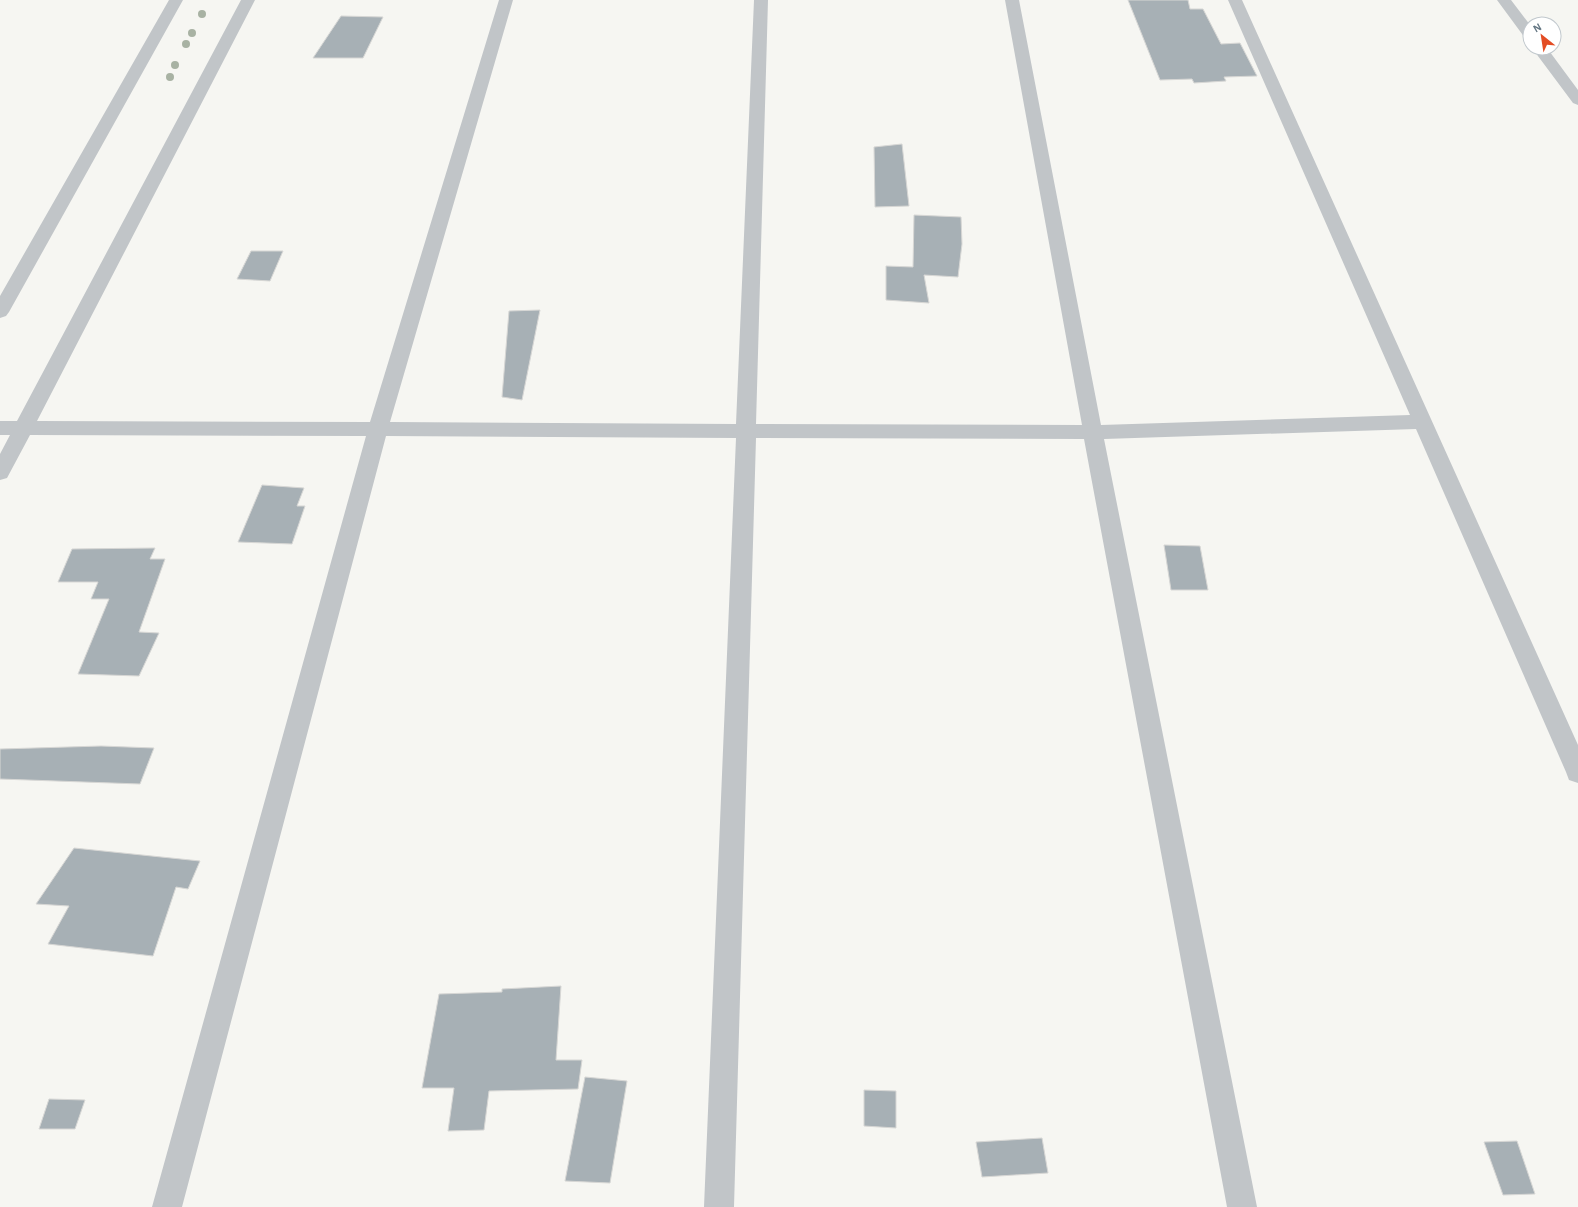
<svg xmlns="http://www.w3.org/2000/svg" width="1578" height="1207" font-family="'Alegreya Sans',sans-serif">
	<rect width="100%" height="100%" fill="#f6f6f2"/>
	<path fill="#a7b0b5" stroke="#d7d7d5" d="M1128,0H1188L1190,9H1203L1221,44L1240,43L1257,76L1224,77L1226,81L1194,83L1192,79L1160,80Z
		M341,16L383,17L363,58H313Z
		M902,144L909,206L875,207L874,147Z
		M914,215L961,217L962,244L958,277L924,275L929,303L886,300V266L913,267Z
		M251,251H283L270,281L237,279Z
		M540,310L522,400L502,397L509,311Z
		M262,485L304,488L297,506H305L292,544L238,542Z
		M1164,545L1200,546L1208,590H1171Z
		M155,548L150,559H165L139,632L159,633L139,676L78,674L109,599H91L98,582H58L72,549Z
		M101,746L154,748L140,784L0,779V749Z
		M74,848L200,861L188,889L176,887L153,956L48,944L69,906L36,904Z
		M561,986L556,1060H582L578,1089L489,1091L484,1130L448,1131L454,1088H422L439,994L502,992V989Z
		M585,1077L627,1081L610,1183L565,1181Z
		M864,1090L896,1091V1128L864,1126Z
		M49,1099L85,1100L75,1129H39Z
		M1042,1138L1048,1173L982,1177L976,1142Z
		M1517,1141L1535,1194L1503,1195L1484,1142Z"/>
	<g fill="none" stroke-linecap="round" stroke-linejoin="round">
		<path fill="#c1c5c8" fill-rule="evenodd" d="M169,0H183L9,312L6,316L0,318V296Z
			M241,0H255L37,421L370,422L499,0H513L390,422L736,424L754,0H768L756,424L1082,425L1005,0H1019L1101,425L1410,415L1228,0H1242L1578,745V783L1569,780L1566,772L1416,429L1104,439L1257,1207H1227L1084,439L756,438L734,1207H704L736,438L386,436L182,1207H152L366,436L30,435L7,478L0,480V454L10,435H0V421H17Z
			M1497,0H1511L1530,25V39L1525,38Z
			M1532,48H1547L1578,90V105L1573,103Z"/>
	</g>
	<g fill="#a8b2a3">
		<circle cx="202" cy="14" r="4"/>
		<circle cx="192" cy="33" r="4"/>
		<circle cx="186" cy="44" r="4"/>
		<circle cx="175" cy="65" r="4"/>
		<circle cx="170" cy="77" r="4"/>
	</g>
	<g transform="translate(1542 36) rotate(330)"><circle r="19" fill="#ffffff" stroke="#c1c8cd"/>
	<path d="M0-3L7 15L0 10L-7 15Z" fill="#e34d24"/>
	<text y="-6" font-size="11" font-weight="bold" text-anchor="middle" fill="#647683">N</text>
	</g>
</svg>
